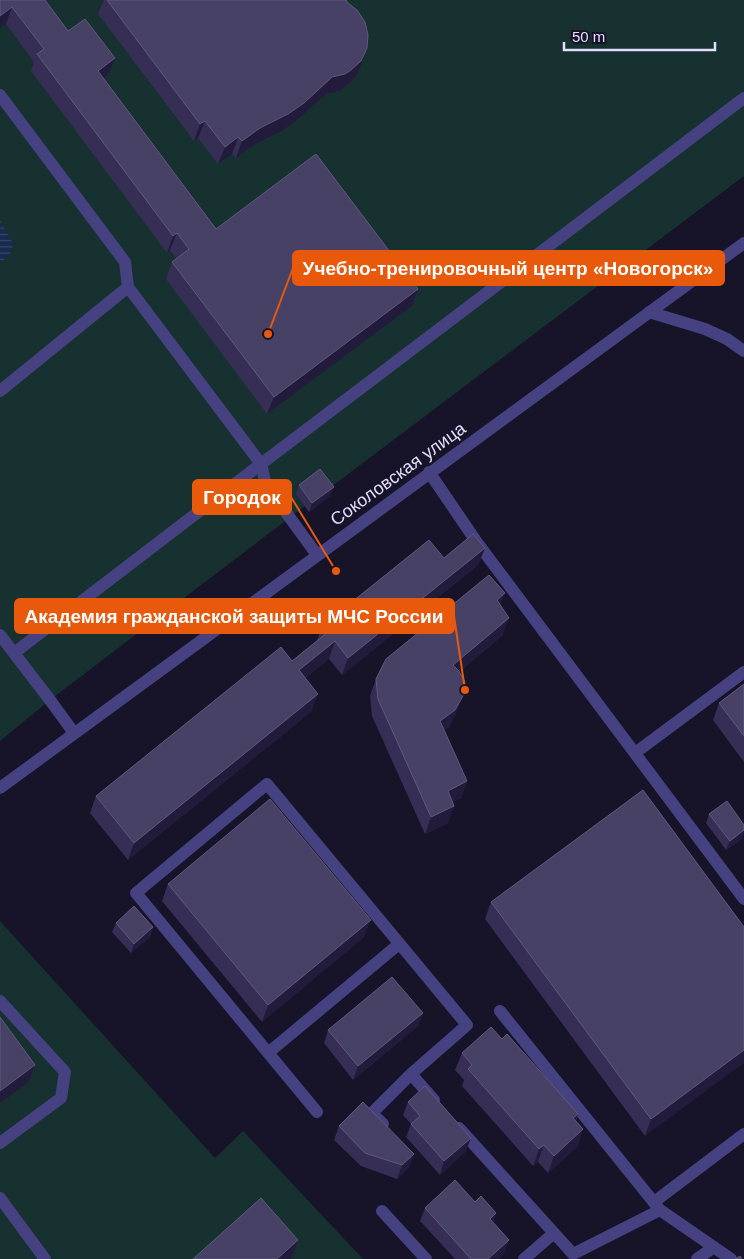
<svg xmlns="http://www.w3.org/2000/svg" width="744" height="1259" font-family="Helvetica,sans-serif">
	<defs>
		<pattern id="water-rules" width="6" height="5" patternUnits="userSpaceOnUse" patternTransform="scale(1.25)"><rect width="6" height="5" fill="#162b4e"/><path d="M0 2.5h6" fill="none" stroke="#384968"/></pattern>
	</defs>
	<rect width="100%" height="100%" fill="#171328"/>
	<path fill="#163130" d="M0,0H744V176L327,490L330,496L309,512L305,506L50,700L0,741Z
		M0,921L215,1158L243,1131L363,1259H0Z"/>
	<path fill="url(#water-rules)" d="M0,220L13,244L10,254L0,263Z"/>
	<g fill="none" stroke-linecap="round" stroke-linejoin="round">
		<path stroke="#464282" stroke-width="12" d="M0,95L125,262L128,287L261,464L266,485L317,555
			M649,312L705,329L727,339L744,351
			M0,391L128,287
			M429,472L476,541L744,899
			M0,635L50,700L74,733
			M14,653L261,464L744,98
			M635,753L744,672
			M0,788L744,243
			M0,1001L65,1072L61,1098L0,1143
			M500,1011L660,1210L731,1259
			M268,1053L399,944
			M317,1112L136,893L267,784L467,1025L411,1074L434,1100
			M383,1124L372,1113L411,1074
			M459,1128L573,1254L660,1210
			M0,1198L45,1259
			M654,1202L744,1134
			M382,1211L426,1259
			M524,1259L554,1233
			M697,1259L714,1247"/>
	</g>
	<path fill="#362e54" d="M0,0L68,31L108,75L104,79L216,229L418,289L412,306L267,414L166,279L172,262L176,258L170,250L167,253L31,71L34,62L6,24Z
		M104,0H346L367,48L361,65L355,78L345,87L339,91L326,94L297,120L282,131L254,145L236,158L232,154L218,164L198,138L194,141L98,14Z
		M299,485L334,487L330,496L309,512L296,494Z
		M485,548L478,565L342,675L329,659L305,678L312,711L128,860L90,813L96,796L292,661L317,641L322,626L444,558Z
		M500,605L503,635L459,672L456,713L449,727L444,730L467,781L461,798L453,802L454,806L448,823L425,834L372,716L370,696L376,679Z
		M744,684V762L713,720L719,703Z
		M709,814L743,838L726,850L706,823Z
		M168,884L364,937L262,1022L162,901Z
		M491,902L744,927L645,1136L485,919Z
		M116,923L153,927L150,937L131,953L112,932Z
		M423,1013L418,1026L353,1080L324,1043L328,1030Z
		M502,1039L578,1114L576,1121L583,1129L577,1147L548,1173L538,1162L533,1166L462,1086L464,1080L455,1070L462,1053Z
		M408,1102L466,1151L440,1175L406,1137L411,1124L403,1115Z
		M339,1126L414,1154L409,1167L397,1179L361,1166L334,1140Z
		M475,1202L496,1213L493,1222L509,1240L504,1253L498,1259H455L420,1221L425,1208Z"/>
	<path fill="#221b3b" d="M12,7L6,24L0,28V16Z
		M367,48L361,65L355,78L345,87L339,91L326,94L297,120L282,131L254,145L236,158L242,141L332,77Z
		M115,58L108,75L92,88L98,71Z
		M205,121L198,138L194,141L200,124Z
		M238,137L232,154L218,164L225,147Z
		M177,233L170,250L167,253L173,236Z
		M418,289L412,306L267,414L274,397Z
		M334,487L330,496L309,512L312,503Z
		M485,548L478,565L342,675L348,658Z
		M505,593L498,610L497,600Z
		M509,618L503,635L447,682L453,665Z
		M335,641L329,659L293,687L299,670Z
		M318,694L312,711L128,860L134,843Z
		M463,696L456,713L449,727L434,738L440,721Z
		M467,781L461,798L441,808L448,791Z
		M454,806L448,823L425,834L431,817Z
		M744,830L743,838L726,850L730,841Z
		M371,920L364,937L262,1022L268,1005Z
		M153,927L150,937L131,953L134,944Z
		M423,1013L418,1026L353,1080L358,1066Z
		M744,1050V1063L645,1136L651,1119Z
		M35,1065L29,1082L0,1103V1091Z
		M578,1114L572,1131L573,1118Z
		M583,1129L577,1147L548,1173L554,1156Z
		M471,1138L466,1151L440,1175L444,1161Z
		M544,1145L538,1162L533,1166L539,1149Z
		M414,1154L409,1167L397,1179L402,1165Z
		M496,1213L492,1226L490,1219Z
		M298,1240L292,1257L290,1259H277Z
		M509,1240L504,1253L498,1259H488Z"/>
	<path fill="#484166" stroke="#60597d" d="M0,0H45L68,31L85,19L115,58L98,71L216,229L316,154L418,289L274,397L172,262L189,249L177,233L173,236L37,54L44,49L12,7L0,16Z
		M107,0H346L348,3L357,10L365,22L368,35L367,48L361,61L351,70L345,74L332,77L304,103L288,114L260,128L242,141L238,137L225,147L205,121L200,124Z
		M320,469L334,487L312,503L299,485Z
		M473,534L485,548L348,658L335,641L299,670L318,694L134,843L96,796L281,647L292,661L328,632L322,626L429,540L444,558Z
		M489,575L505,593L497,600L509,618L453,665L459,671L465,682L463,696L455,710L440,721L467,781L448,791L454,806L431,817L378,699L376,679L386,659Z
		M744,684V736L719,703Z
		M643,790L744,927V1050L651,1119L491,902Z
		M270,799L371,920L268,1005L168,884Z
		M727,801L744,825V830L730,841L709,814Z
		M134,906L153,927L134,944L116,923Z
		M392,977L423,1013L358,1066L328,1030Z
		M0,1017L35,1065L0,1091Z
		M491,1027L502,1039L507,1034L578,1114L573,1118L583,1129L554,1156L544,1145L539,1149L468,1069L472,1065L462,1053Z
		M425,1086L471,1138L444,1161L411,1124L420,1116L408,1102Z
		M363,1102L414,1154L402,1165L365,1153L339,1126Z
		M455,1180L475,1202L481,1196L496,1213L490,1219L509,1240L488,1259H471L425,1208Z
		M261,1198L298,1240L277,1259H193Z
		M740,1256L742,1259H735Z"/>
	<g text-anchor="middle" stroke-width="4" stroke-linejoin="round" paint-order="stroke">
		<g font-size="18" fill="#e1ddfc" stroke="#171328">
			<text transform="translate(398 474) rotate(-36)" y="6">Соколовская улица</text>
		</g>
	</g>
	<path fill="none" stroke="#e8590c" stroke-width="2" d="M268 334L293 268M336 571L291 497M465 690L454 616"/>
	<g fill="#e8590c" stroke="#171328" stroke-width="2">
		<circle cx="268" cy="334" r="5"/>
		<circle cx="336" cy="571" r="5"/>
		<circle cx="465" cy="690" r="5"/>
	</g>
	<g fill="#e8590c" stroke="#e8590c" stroke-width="2">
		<rect x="293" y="251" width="431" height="34" rx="5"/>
		<rect x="193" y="480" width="98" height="34" rx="5"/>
		<rect x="15" y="599" width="439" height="34" rx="5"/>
	</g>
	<g font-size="19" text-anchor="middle" font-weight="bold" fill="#fff">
		<text x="508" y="275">Учебно-тренировочный центр «Новогорск»</text>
		<text x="242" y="504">Городок</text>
		<text x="234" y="623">Академия гражданской защиты МЧС России</text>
	</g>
	<path d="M564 42v8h151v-8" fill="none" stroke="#e1ddfc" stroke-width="2.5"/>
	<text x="572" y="42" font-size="15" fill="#e1ddfc" stroke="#171328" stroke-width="4" paint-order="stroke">50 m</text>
</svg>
